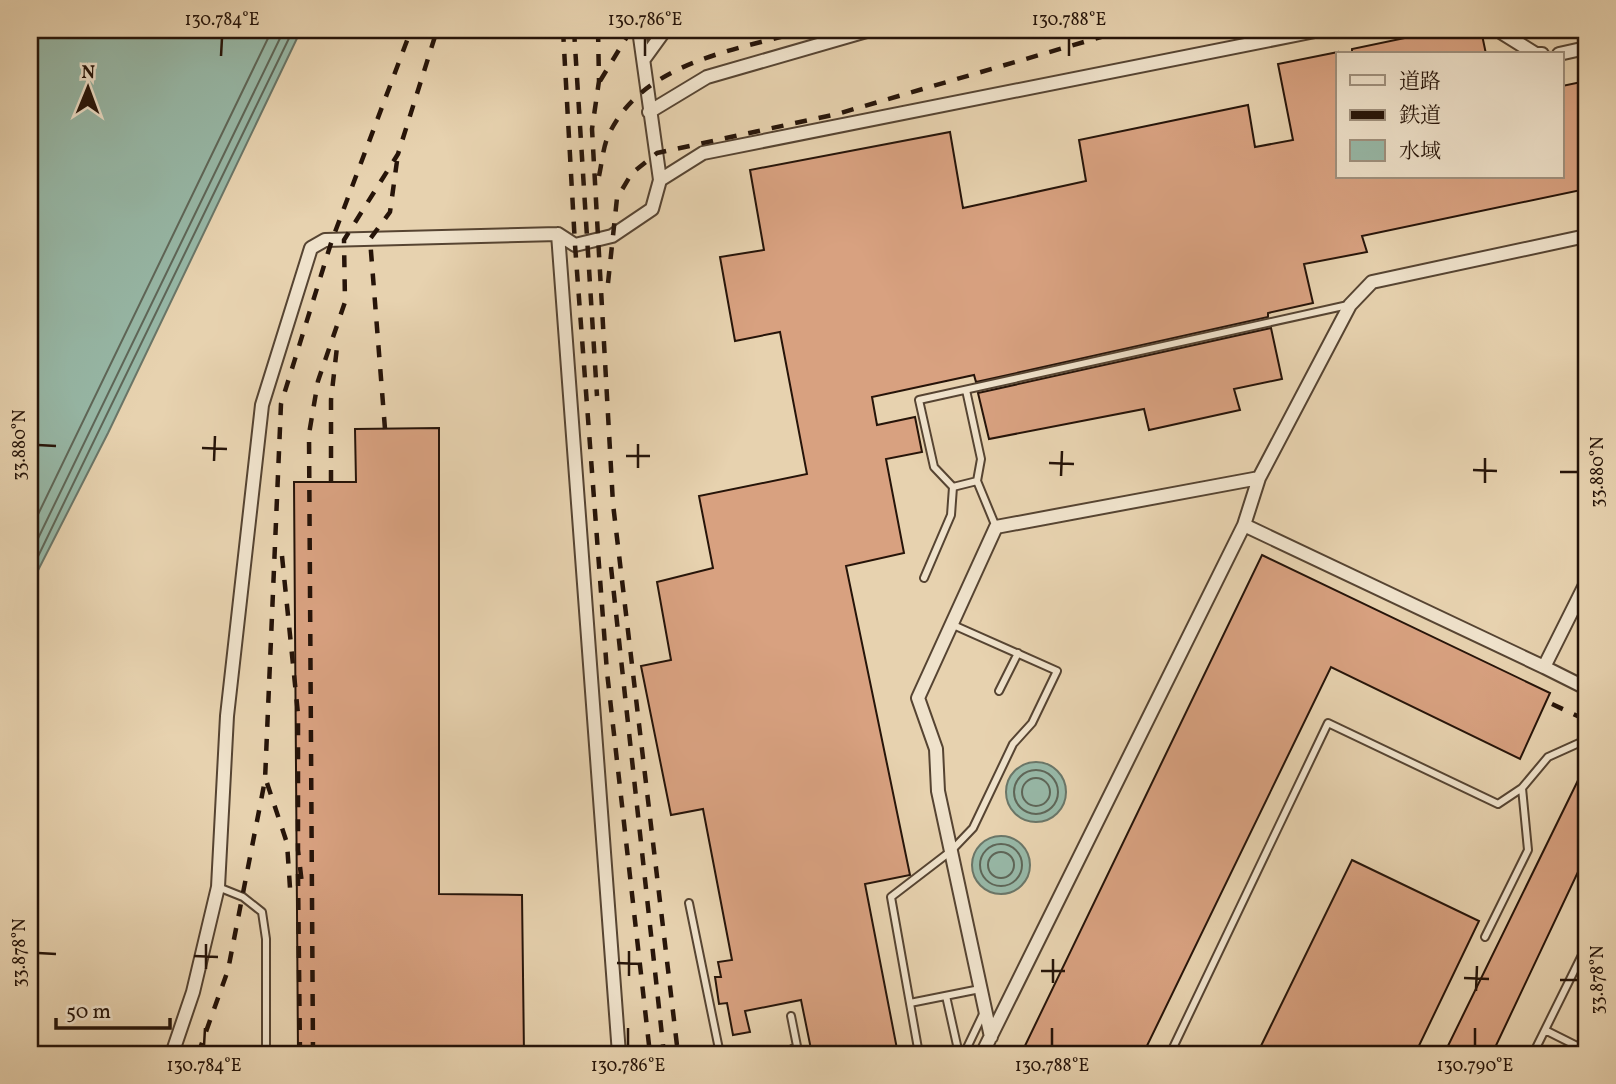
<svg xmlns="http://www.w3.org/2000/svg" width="1616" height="1084" font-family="Vollkorn,'Noto Serif JP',serif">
	<rect width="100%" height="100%" fill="#e7d2af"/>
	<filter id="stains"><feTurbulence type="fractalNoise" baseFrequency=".00286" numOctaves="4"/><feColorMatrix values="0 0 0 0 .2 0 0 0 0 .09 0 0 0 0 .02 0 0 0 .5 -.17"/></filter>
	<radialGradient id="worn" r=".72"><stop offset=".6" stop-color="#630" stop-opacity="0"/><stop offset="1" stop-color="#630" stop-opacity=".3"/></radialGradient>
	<path fill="#97b8a7" stroke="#6a7668" stroke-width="2" d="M30,30H301L108,433L30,586Z
		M1006 792a30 30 0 1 1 60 0a30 30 0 1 1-60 0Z
		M972 865a29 29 0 1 1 58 0a29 29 0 1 1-58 0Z"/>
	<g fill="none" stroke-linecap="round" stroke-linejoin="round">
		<path stroke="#5e6658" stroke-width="2" d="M30,531L272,30
			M30,555L284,30
			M30,573L293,30
			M1014 792a22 22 0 1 1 44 0a22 22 0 1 1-44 0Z
			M1022 792a14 14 0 1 1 28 0a14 14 0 1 1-28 0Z
			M980 865a21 21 0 1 1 42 0a21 21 0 1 1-42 0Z
			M988 865a13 13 0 1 1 26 0a13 13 0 1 1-26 0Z"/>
	</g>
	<path fill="#d8a180" stroke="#261409" stroke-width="2" d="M1443,30H1481L1486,54H1352V49Z
		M1338,52V177H1562V86L1586,81V189L1362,236L1367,252L1304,264L1313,303L1268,313V317L976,382L974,375L872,397L877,425L915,417L922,452L886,459L904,553L846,566L910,875L865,884L898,1054H812L801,1000L745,1011L750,1032L733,1035L727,1003L719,1004L715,977H721L718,962L732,960L703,809L671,815L641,666L671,660L657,582L713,568L699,496L807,474L780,332L735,341L720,257L764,250L750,170L950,132L963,208L1086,181L1079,140L1248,105L1255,147L1293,140L1278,64Z
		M1271,328L1282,379L1234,389L1240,410L1149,430L1144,409L989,439L978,393Z
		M439,428V894L522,895L524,1054H298L294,482H356L355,429Z
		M1262,555L1550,693L1520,759L1331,667L1143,1054H1021Z
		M1586,764V855L1492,1054H1444Z
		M1352,860L1479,921L1415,1054H1257Z"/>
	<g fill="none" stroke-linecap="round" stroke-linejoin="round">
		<defs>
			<path id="service" d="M966,390L981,459L977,481L996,527
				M953,487L977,481
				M924,578L951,515L953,487L934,467L919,400L1348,305
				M999,691L1018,653
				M218,887L243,897L262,912L266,939V1054
				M689,903L720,1054
				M1485,937L1528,850L1522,788
				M946,996L959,1054
				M910,1003L980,989
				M1545,1030L1583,1049L1584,1054
				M784,1054L797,1046L791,1016
				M919,1054L891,897L951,851L973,828L1013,744L1032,723L1057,671L951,624
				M964,1054L984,1012
				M1170,1054L1328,723L1498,804L1522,788L1548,757L1579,743L1586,746
				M1533,1054L1586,947"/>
			<path id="minor" d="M639,30L660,180
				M1502,30V33L1536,54H1542
				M1559,54L1586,48
				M644,59L665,30
				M649,112L707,77L870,30
				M558,234L619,1054
				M1244,525L1544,667L1586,583
				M1544,667L1586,688
				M991,1037L938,791L936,749L918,698L996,527L1259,478
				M172,1054L193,992L218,887L227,716L262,405L311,248L325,240L558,234L575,245L612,236L652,209L660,180L703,153L1320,30
				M982,1054L1244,525L1259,478L1350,305L1372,282L1586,236"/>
		</defs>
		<use href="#service" stroke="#564432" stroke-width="10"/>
		<use href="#minor" stroke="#564432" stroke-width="16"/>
		<use href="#service" stroke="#efe2cb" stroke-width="6"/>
		<use href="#minor" stroke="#efe2cb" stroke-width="12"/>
		<path stroke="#261409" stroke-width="4.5" stroke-dasharray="12 12" stroke-linecap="butt" d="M563,30L575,245L607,672L650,1054
			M574,30L597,396
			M598,30L599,81L592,129L613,504L678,1054
			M600,81L631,30
			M599,176C602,163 603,146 609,134C644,61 737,50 807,30
			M608,283L617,198L632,173L657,153L837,114L1125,30
			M385,429L370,239L390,212L397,161
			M331,482V400L337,347
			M282,556L298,714V850L302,884
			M611,567L664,1054
			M1552,704L1586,720
			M267,783L287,843L290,888
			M298,874L300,1054
			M198,1054L228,970L265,780L281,404L332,240L411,30
			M313,1054L309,434L318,381L345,302L344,240L398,154L437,30"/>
	</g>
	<path fill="none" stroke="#261409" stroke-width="2.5" d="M221,56L222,38M645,56V38M1069,56V38M38,445L56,446M202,448L227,449M626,456H650M214,461L215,436M1049,463L1074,464M638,468V444M1473,470L1497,471M1560,472H1578M1061,476L1062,451M1485,483V458M38,953L56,954M194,956L218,957M617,963L642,964M206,969V944M1041,971H1065M629,976V951M1464,978L1489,979M1560,980H1578M1053,983V959M1476,991L1477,966M204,1046L205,1028M628,1046V1028M1052,1046V1028M1475,1046V1028"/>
	<rect width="1616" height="1084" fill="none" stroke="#e7d2af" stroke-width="77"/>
	<rect x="1336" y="52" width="228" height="126" fill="#efe2cb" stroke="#9f907d" stroke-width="2"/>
	<rect x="1350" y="75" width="35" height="10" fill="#efe2cb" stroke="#9f907d" stroke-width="2"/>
	<text x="1399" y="88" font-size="21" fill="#261409">道路</text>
	<rect x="1350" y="110" width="35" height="10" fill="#261409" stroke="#9f907d" stroke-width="2"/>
	<text x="1399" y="122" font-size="21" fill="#261409">鉄道</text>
	<rect x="1350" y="140" width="35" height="21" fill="#97b8a7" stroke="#9f907d" stroke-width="2"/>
	<text x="1399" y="158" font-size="21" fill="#261409">水域</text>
	<g transform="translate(88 88) rotate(1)" stroke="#efe2cb" stroke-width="5" paint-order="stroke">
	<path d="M0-5L12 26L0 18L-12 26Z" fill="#261409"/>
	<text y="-10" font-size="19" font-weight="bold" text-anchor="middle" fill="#261409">N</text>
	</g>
	<path d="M56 1018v10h114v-10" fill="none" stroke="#261409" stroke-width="3.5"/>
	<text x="66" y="1018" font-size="21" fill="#261409" stroke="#efe2cb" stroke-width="5" paint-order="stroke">50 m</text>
	<rect x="38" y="38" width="1540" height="1008" fill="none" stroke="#261409" stroke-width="2.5"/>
	<g font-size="18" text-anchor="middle" fill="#261409">
		<text x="222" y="25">130.784°E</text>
		<text x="645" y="25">130.786°E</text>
		<text x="1069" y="25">130.788°E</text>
		<text transform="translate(19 445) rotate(-90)" y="6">33.880°N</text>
		<text transform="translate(1597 472) rotate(-90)" y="6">33.880°N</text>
		<text transform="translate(19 953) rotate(-90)" y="6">33.878°N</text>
		<text transform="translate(1597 980) rotate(-90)" y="6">33.878°N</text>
		<text x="204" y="1071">130.784°E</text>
		<text x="628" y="1071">130.786°E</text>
		<text x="1052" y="1071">130.788°E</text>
		<text x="1475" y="1071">130.790°E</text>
	</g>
	<rect width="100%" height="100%" filter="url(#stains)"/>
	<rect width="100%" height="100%" fill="url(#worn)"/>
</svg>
